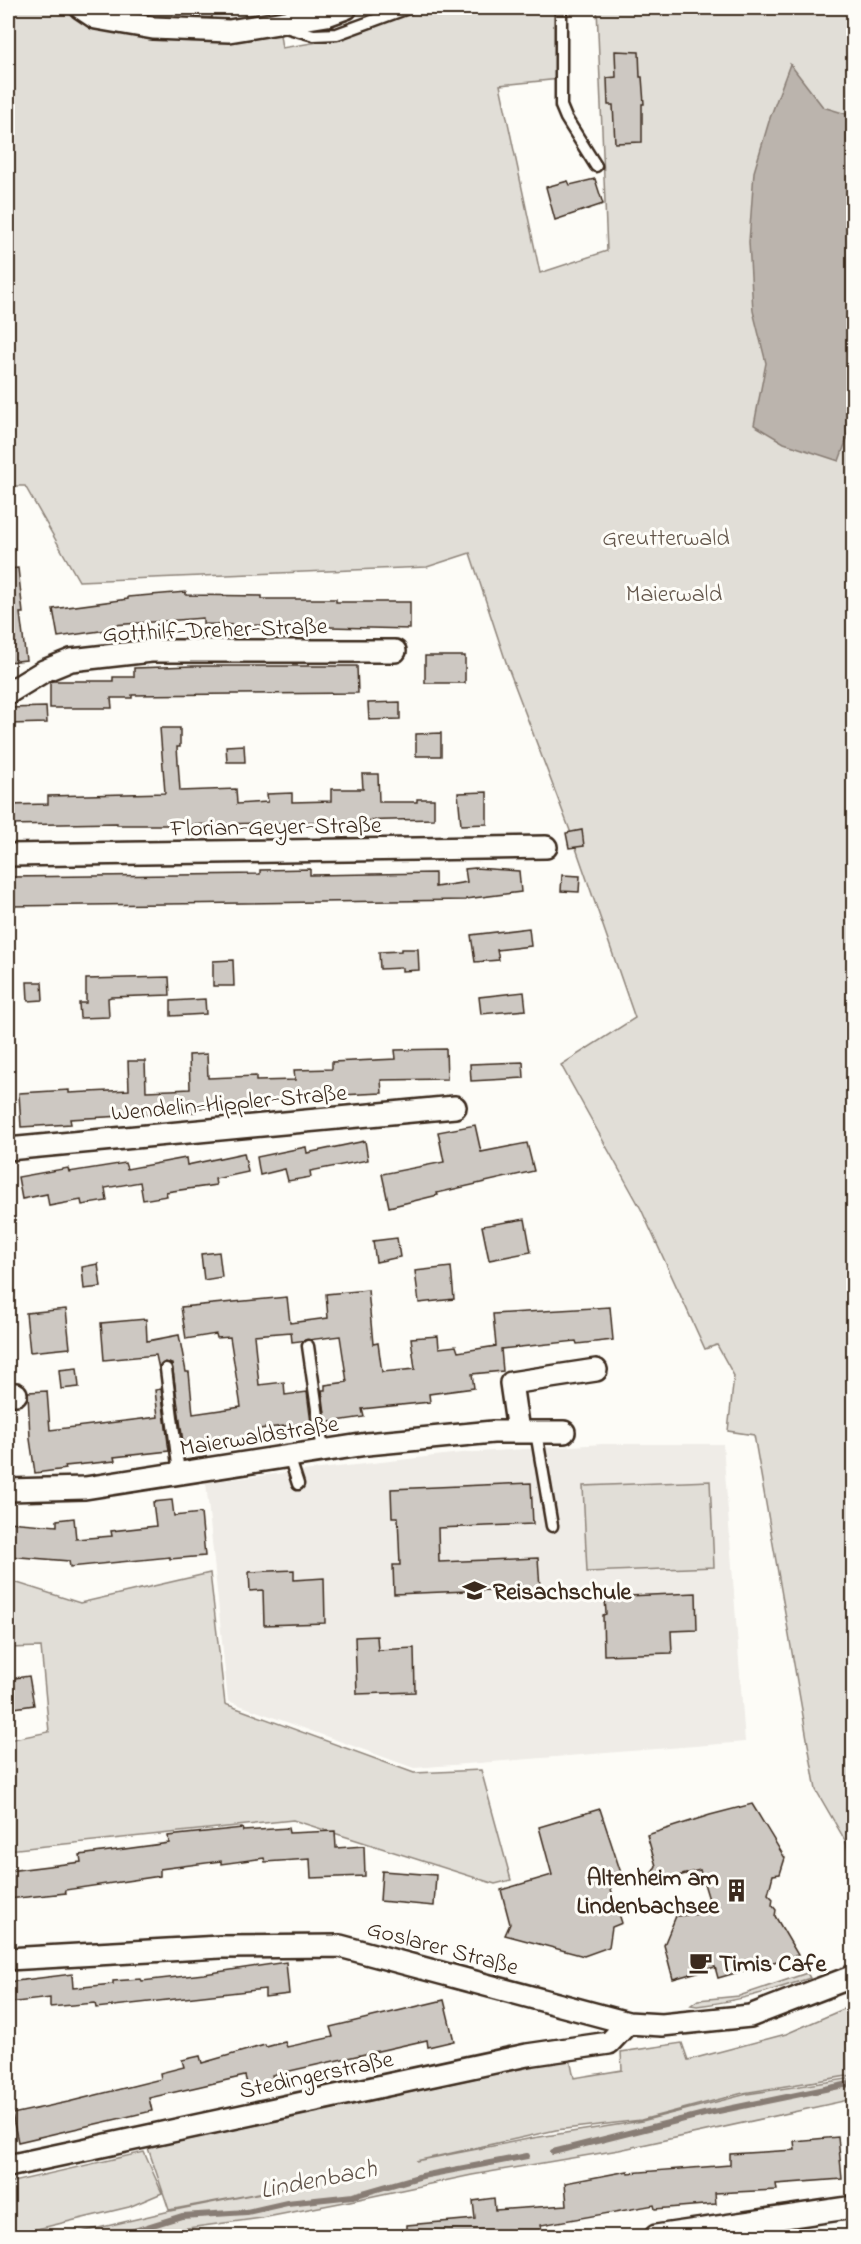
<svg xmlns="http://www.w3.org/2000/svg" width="861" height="2244" font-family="'Indie Flower',sans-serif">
	<rect width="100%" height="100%" fill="#fdfcf7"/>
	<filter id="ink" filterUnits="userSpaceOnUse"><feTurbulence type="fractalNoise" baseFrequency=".0167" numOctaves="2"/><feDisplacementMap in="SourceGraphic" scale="12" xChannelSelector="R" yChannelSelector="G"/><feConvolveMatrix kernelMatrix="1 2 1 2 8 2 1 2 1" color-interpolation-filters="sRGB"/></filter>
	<g filter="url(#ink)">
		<path fill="#efece7" d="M603,1444H723L745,1742L414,1768L228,1701L206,1482L461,1453Z"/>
		<path fill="#e1ded7" stroke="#8e847a" stroke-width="1.5" d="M8,8H81L153,28L280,35L282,48L336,39L408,8H561L560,79L500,85L540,273L607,251L597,8H853V1872L846,1842L816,1790L754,1435L728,1431L734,1376L717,1345L705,1349L641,1209L561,1065L635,1018L569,828L507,665L470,553L427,567L79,581L25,486H8Z
			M8,1419L11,1422L14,1475H8Z
			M710,1481L714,1567L587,1572L583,1486Z
			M210,1573L225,1704L414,1773L481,1770L511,1880L495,1884L293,1820L8,1850V1740L49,1732L41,1647L8,1648V1580L80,1603Z
			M807,1973L810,1978C770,1991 740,2001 697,2006L691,2005L698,2000L739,1996Z
			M853,2005V2075L743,2093L641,2120L556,2130L416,2161L533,2138L642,2121L747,2094L853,2078V2099L619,2150L472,2175L350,2201L262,2218L173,2230L151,2236H65L170,2211L296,2186L169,2210L148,2148L570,2058L574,2078L622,2070L621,2052L682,2043L688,2060L786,2034Z
			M144,2152L162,2193L129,2207L8,2236V2183Z"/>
		<path fill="#bbb4ad" stroke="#887d74" stroke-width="1.5" d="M790,64L823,107L853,116L854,419L839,461L784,443L754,425L766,363L753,311L749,242L754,172L770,118Z"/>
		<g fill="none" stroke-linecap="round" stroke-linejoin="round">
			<path stroke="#887d74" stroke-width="6" d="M553,2152L704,2114L854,2083
				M118,2236L182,2216L247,2212L287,2203L353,2196L422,2176L527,2156"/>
		</g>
		<path fill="#cdc8c2" stroke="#3b2a1e" stroke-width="1.5" d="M195,8H212V18L194,17Z
			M615,51L639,52L640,77H642L644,104H642V142L615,143L613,105H608L607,78L616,77Z
			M595,179L603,204L555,220L546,187L568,181L570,185Z
			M18,568L23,613H20L26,660L8,662V569Z
			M186,592V595L262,596V599H336V602H410V629L203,624V618L114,625V629L58,637L53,609L128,599V597Z
			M425,656H465V683H425Z
			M193,666H357L358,693L132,695V698H111L112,708H50V682L52,681H113V677H134V668Z
			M400,702V719L369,720L368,703Z
			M46,707L47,723L8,724V708Z
			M160,728H180V747H177L180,791L236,789L237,804L268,802L267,794L292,793V802L331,801V789H363L362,774H378L379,802H417V799H434V819L181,825H117V823L8,825V805L48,804V796L165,793Z
			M441,733V756H416V734Z
			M244,745L245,762H227L226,746Z
			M487,792V824L461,825L458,793Z
			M582,830L584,846L569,848L566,833Z
			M475,868L519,871L521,892L466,899V900L10,906L9,877L260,874V870L310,869V875L435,873V887L467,882L465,869Z
			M562,875L580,876L579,892L561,891Z
			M529,928L531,946L497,950L499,960L475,962L471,935Z
			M401,949H418L419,970L402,971V968L380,969L379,952L401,951Z
			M233,960L234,986H213V961Z
			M169,977L170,995L111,997L108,998L109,1017L80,1018L79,1003H86V979Z
			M27,982H42L43,1000L28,1001Z
			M524,992L526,1010L481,1014L479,997Z
			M205,999L206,1014L171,1016V1001Z
			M446,1049L447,1079L381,1080L382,1093L320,1096V1099L257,1101V1106L196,1108V1112L70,1119L71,1124L21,1127L19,1093L69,1090V1093L129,1090L128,1061H145L146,1091L171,1090L190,1089L189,1055L207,1054L208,1078L256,1076V1081L295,1080L294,1070L332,1069V1062L396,1059L395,1050Z
			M523,1062L524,1078L471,1081L470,1064Z
			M475,1125L481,1152L527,1143L534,1171L437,1193L438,1195L389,1207L382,1174L444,1162L438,1132Z
			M365,1141L368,1160L310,1171L311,1177L288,1181L285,1169L260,1175L257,1157L306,1147L307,1153Z
			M244,1153L248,1172L215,1179L216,1185L166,1192L167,1196L143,1200L140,1182L105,1188L107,1201L82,1205L81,1200L49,1206L47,1194L22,1199L18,1177L68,1168L69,1172L125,1163L127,1169L186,1158L187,1165Z
			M525,1219L531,1252L489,1260L482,1226Z
			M397,1238L400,1257L376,1262L373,1241Z
			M219,1252L222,1277L204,1280L201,1254Z
			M98,1264L101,1287L84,1289L82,1267Z
			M451,1267L454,1299L419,1303L415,1271Z
			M368,1290L373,1344L378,1343L382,1372L415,1369L411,1338L438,1336L439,1348L456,1346L458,1352L496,1346L493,1314L610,1307L613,1340L577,1344L576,1341L501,1349L503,1371L472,1374L474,1388L429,1394L430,1402L362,1409L364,1417L330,1422L326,1421L322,1390H325V1385L347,1382L340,1336L292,1342L291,1332L254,1335L259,1385L284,1382L285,1395L307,1392L311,1423L259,1429L260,1439L184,1449L172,1364L165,1362L159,1369L156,1355L104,1360L101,1323L146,1319L147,1341L179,1335L186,1372H189L193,1414L241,1407L230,1337L217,1338L216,1334L186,1339L181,1307L287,1297L290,1323L328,1318L326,1294Z
			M66,1309L70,1348L30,1352L26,1313Z
			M77,1368L79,1387L61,1389L59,1370Z
			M161,1389L169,1451L114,1457L115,1461L65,1466L66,1469L35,1473L30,1439L28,1392L47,1391L50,1430L158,1417L155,1390Z
			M531,1483L533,1524L438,1528L439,1562L538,1558L540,1588L394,1594L393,1565H400L398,1517H392L391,1489Z
			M172,1500L174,1516L201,1513L205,1556L170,1559V1557L70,1567L69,1561L8,1556V1522L57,1526V1520L74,1518L76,1539L112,1536L111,1531L156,1526L153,1502Z
			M294,1570V1580L324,1578L325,1623L264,1625L263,1590L250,1591L249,1572Z
			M696,1593L697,1630L671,1631L672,1653L604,1655L603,1615L606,1614L605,1597Z
			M377,1636L378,1650L414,1648L415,1692L357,1694L355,1637Z
			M29,1676L34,1705L8,1709V1679Z
			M752,1804L785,1858L780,1874L773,1875L768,1894L773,1899L772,1905L776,1910L775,1916L798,1955L718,1978L715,1967L673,1979L664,1945L676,1916L713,1913L700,1870L668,1879L663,1886L651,1888L649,1878L656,1866L647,1835L710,1815Z
			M600,1809L622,1876L608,1880L622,1923L612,1927L609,1947L584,1956L505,1935L510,1924L501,1890L552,1875L539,1827Z
			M242,1828L243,1831L288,1828L289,1833L335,1831L336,1848L364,1846L365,1876L311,1878L310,1859L265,1862L264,1858L221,1864V1861L160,1869V1876L65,1890L66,1893L8,1899V1871L81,1862L80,1855L169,1843L168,1836Z
			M382,1871L436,1875L434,1906L380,1901Z
			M286,1962L289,1994L265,1997V1989L96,2008L95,2003L50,2007V1998L8,2003V1982L72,1974L73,1988L113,1984V1981L141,1979L142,1981L204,1974Z
			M444,2000L454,2041L428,2047L427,2040L272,2075L275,2085L249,2091L245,2076L149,2098L152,2111L18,2142L12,2114L68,2102L161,2079L160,2073L184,2067L182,2060L200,2056L202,2063L265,2045L266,2047L285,2042L287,2047L333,2037L330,2027Z
			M838,2137L842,2179L776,2184L777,2190L715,2193L716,2204L655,2209L654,2205L541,2225L542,2232L500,2236H407V2225L475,2219L473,2201L494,2198L495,2210L567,2205L565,2183L628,2171V2173L730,2165V2154L795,2150L794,2141Z"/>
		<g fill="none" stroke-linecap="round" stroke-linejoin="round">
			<defs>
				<path id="service" d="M561,8V106L566,118L596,166
					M285,27L314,35L337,34L408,8
					M308,1346L323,1451
					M166,1369L179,1473
					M536,1432L552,1526
					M289,1456L298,1484"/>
				<path id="minor" d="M81,8L96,18L153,28L229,31L327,15L346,8
					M8,693L44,671L71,660L151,651H395
					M8,855L546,847
					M8,1149L455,1107
					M8,1394H16
					M518,1431L511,1383L596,1370
					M8,1490L85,1488L367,1444L493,1432H564
					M8,1959L220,1947L340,1946L628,2023L662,2025L750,2016L854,1976
					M8,2166L527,2055L609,2043L628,2023
					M656,2236L854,2207"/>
			</defs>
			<use href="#service" stroke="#3b2a1e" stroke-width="15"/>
			<use href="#minor" stroke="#3b2a1e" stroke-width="26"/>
			<use href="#service" stroke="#fdfcf7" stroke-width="10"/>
			<use href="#minor" stroke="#fdfcf7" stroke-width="21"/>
		</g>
	</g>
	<defs>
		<symbol id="school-bare" viewBox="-9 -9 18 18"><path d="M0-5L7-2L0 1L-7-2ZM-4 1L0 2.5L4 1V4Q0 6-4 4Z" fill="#3b2a1e" stroke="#fdfcf7" stroke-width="2.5" paint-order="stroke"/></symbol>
		<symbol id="building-bare" viewBox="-9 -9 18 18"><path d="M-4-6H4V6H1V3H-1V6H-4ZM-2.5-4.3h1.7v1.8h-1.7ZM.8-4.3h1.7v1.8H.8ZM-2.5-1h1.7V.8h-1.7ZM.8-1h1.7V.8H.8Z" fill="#3b2a1e" stroke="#fdfcf7" stroke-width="2.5" paint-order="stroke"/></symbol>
		<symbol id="cafe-bare" viewBox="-9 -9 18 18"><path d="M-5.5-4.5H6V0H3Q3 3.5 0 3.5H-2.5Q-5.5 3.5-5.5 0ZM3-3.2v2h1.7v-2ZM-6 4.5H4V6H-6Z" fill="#3b2a1e" stroke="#fdfcf7" stroke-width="2.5" paint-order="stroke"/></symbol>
	</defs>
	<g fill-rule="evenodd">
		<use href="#school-bare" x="458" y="1574" width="33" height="33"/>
		<use href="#building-bare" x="720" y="1874" width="33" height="33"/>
		<use href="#cafe-bare" x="684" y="1946" width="33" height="33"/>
	</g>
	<g text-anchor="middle" stroke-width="6" stroke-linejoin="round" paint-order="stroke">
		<g font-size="24" fill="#64574c" stroke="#fdfcf7">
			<text x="666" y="545">Greutterwald</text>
			<text x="674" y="601">Maierwald</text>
		</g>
		<g font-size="24" fill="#3b2a1e" stroke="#fdfcf7">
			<text transform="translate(215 629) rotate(-2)" y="8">Gotthilf-Dreher-Straße</text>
			<text transform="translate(276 826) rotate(-1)" y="8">Florian-Geyer-Straße</text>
			<text transform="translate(229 1102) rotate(-5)" y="8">Wendelin-Hippler-Straße</text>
			<text transform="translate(259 1435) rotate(-9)" y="8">Maierwaldstraße</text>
			<text transform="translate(443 1947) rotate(15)" y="8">Goslarer Straße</text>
			<text transform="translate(316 2074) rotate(-12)" y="8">Stedingerstraße</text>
		</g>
		<g font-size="24" font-weight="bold" fill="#3b2a1e" stroke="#fdfcf7" text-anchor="start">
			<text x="493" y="1599">Reisachschule</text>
			<text x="719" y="1885" text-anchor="end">Altenheim am<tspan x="719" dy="28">Lindenbachsee</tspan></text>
			<text x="719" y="1971">Timis Cafe</text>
		</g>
		<g font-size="26" font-style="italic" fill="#615349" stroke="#fdfcf7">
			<text transform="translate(318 2178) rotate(-11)" y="9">Lindenbach</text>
		</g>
	</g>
	<rect width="861" height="2244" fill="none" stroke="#fdfcf7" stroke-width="30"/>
	<rect x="15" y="15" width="831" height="2214" fill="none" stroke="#3b2a1e" stroke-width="2" filter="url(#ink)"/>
</svg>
